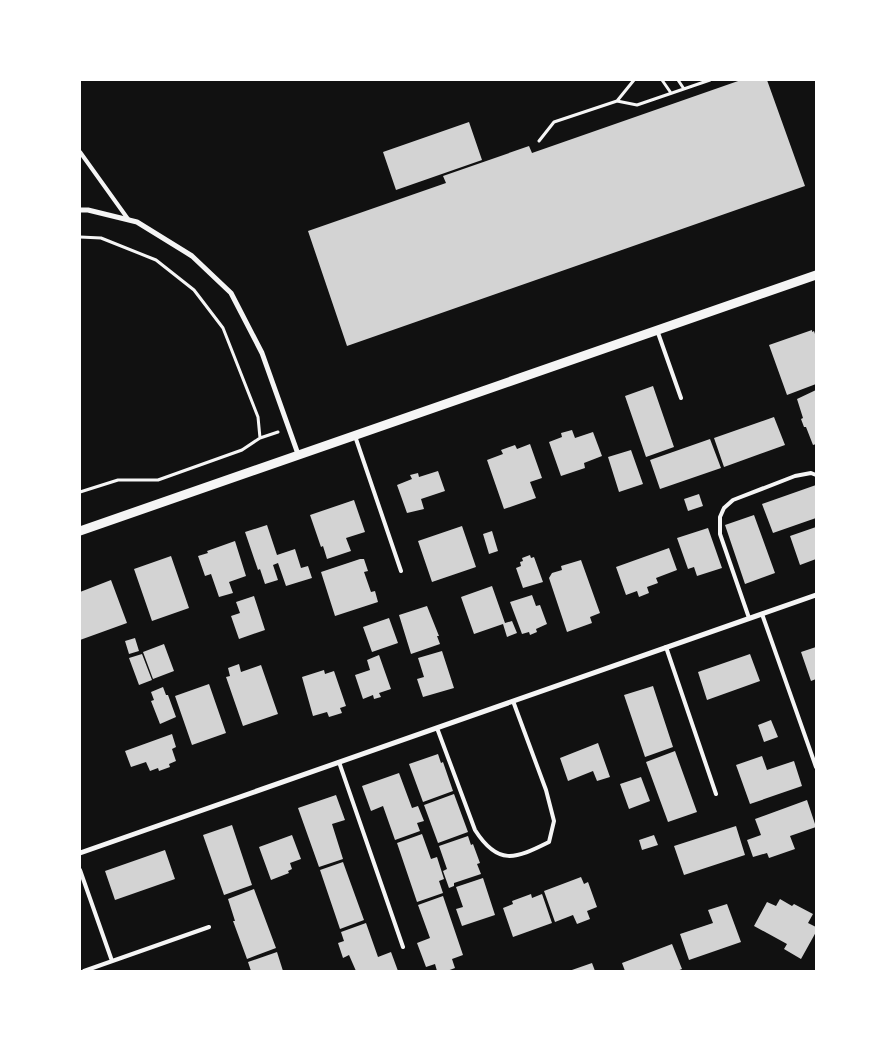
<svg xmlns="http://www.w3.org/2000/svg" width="896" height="1051" font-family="'Space Grotesk',sans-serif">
	<rect width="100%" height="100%" fill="#111"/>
	<path fill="#d3d3d3" d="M741,80H767L805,186L347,346L308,231L446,183L443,176L529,146L532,153Z
		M469,122L482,160L396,190L383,152Z
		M812,330V332L814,331L816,337V384L787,395L769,345Z
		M653,386L674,447L646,457L625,396Z
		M816,390V444L813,445L806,427H804L801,419L803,418L797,399Z
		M774,417L785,445L724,467L714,438Z
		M572,430L575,438L593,432L602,456L584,463L585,468L561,476L549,442L562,437L561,433Z
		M710,439L721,468L660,489L650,460Z
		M530,444L542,478L530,482L536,498L504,509L487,460L503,454L501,450L515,445L517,449Z
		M631,450L643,484L619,492L608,457Z
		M438,471L445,491L421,499L424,509L407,513L397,485L412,479L410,475L418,473L419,477Z
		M816,485V518L773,533L762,504Z
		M699,494L703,506L688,511L684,499Z
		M354,500L365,532L346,538L351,551L327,559L323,546L321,547L310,515Z
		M754,515L775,573L745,584L725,525Z
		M267,525L277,555L295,549L301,568L308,566L312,578L286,586L278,563L273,565L278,580L265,584L260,569L258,570L245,532Z
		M462,526L476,567L432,582L418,541Z
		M816,527V559L800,565L790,536Z
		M708,528L722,568L697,576L694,567L688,569L677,538Z
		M492,531L498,551L489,554L483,534Z
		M235,541L246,576L229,582L233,593L219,597L211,574L205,576L198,556L208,553L207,551Z
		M669,548L677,570L656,578L658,583L647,587L649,593L639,597L637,591L626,595L616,567Z
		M530,555L531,558L534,557L543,582L523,588L516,568L521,566L520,562L523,561L522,558Z
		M171,556L189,608L152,621L134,569Z
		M360,559H364L368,571L364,572L371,592L375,591L378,602L335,616L321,572Z
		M581,560L600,613L590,617L592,623L567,632L549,578L552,573L562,570L561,566Z
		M111,580L127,623L80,640V592Z
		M492,586L505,623L512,621L517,633L507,637L503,624L474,634L461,597Z
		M532,595L536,606L540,605L547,624L536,629L537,632L530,635L529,632L522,634L510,602Z
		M254,596L265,630L239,639L231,616L240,613L236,602Z
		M427,606L439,636H437L440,644L411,654L399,615Z
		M389,618L398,643L372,652L363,627Z
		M135,638L139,651L129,654L125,641Z
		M164,644L174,671L153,679L143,652Z
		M816,647V679L811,681L801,652Z
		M442,651L454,688L423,697L417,679L424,677L418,658Z
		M142,654L152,680L139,685L129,658Z
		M750,654L760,681L707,700L698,672Z
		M379,655L391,689L379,693L381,697L374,699L373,695L363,699L355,675L370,670L367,660Z
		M239,664L241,672L261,665L278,714L243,726L226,677L230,676L228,668Z
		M324,670L325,674L334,671L346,706L340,708L342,713L329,717L327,712L313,716L302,677Z
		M209,684L226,733L192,745L175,696Z
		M653,686L673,747L645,757L624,695Z
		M163,687L166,695H168L176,717L160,724L151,701L154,700L151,692Z
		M771,720L778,737L764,742L758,725Z
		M172,734L176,747L172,749L176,761L169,764L170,767L159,771L158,768L150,771L146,762L131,767L125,751Z
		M598,743L610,777L597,781L593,771L568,781L560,758Z
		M675,751L697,812L668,822L646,762Z
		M438,754L441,763L443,762L453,791L423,802L409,764Z
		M762,756L767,770L794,761L802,786L750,804L736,765Z
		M399,773L412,808L418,806L424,821L417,823L420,831L395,840L383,806L371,811L362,786Z
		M641,777L650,801L629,809L620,784Z
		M454,794L468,832L438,843L424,805Z
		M336,795L345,820L332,824L343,859L319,867L298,808Z
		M807,800L816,827L790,836L795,849L769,858L767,853L753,857L747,840L761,835L755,819Z
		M232,825L252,885L224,895L203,835Z
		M736,826L745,855L684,875L674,846Z
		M422,834L431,859L437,857L444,879L439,881L443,893L417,902L397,843Z
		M292,835L301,859L290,863L292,869L288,871L289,873L271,880L259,847Z
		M654,835L658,845L642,850L639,840Z
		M468,836L471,845L473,844L480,863L477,864L481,874L454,883V886L449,888L443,871L447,869L439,846Z
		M165,850L175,879L115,900L105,871Z
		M343,862L364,920L340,929L320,870Z
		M581,877L584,884L588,882L597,907L587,911L590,919L577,924L573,915L555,922L544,891Z
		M483,878L495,915L462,926L456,909L463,907L456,887Z
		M254,889L276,948L247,959L233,921H235L228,899Z
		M531,894L532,898L542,894L552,923L513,937L503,908L513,904L512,901Z
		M443,896L463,955L452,959L455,968L447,971H437L435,964L426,967L417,943L430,938L418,905Z
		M780,899L792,906L794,904L813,914L808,923L816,927V932L801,959L784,949L787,944L754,926L767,902L776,906Z
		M727,904L741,942L689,960L680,934L713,923L708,910Z
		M366,923L378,957L391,952L398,971H356L349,955L343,958L338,943L344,941L341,932Z
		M672,944L682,969L677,971H625L622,963Z
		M277,952L283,971H251L248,962Z
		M592,963L595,971H569Z"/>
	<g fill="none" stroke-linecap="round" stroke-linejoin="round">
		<path stroke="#f5f5f5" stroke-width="3" d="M662,80L671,93
			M678,80L684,89
			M617,101L637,105L710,80
			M539,141L554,122L617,101L634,80
			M80,237L101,238L156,260L194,290L223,328L258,417L260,438
			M80,492L118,480H158L242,450L260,438L278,432"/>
		<path stroke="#f5f5f5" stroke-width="4" d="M80,152L128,219
			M657,330L681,398
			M355,436L401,571
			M762,614L816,767
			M749,618L720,534V517L724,508L733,500L795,476L811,473L816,475
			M666,647L716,794
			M437,728L475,830C498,866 515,859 549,842L554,821L546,790L513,701
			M339,762L403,947
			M80,870L112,961
			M84,971L209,927"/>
		<path stroke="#f5f5f5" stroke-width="5" d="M80,210H88L137,222L192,256L231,293L262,353L298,454
			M80,853L816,595"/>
		<path stroke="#f5f5f5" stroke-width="9" d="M80,531L816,275"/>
	</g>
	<rect width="896" height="1051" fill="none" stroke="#ffffff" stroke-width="162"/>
</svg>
